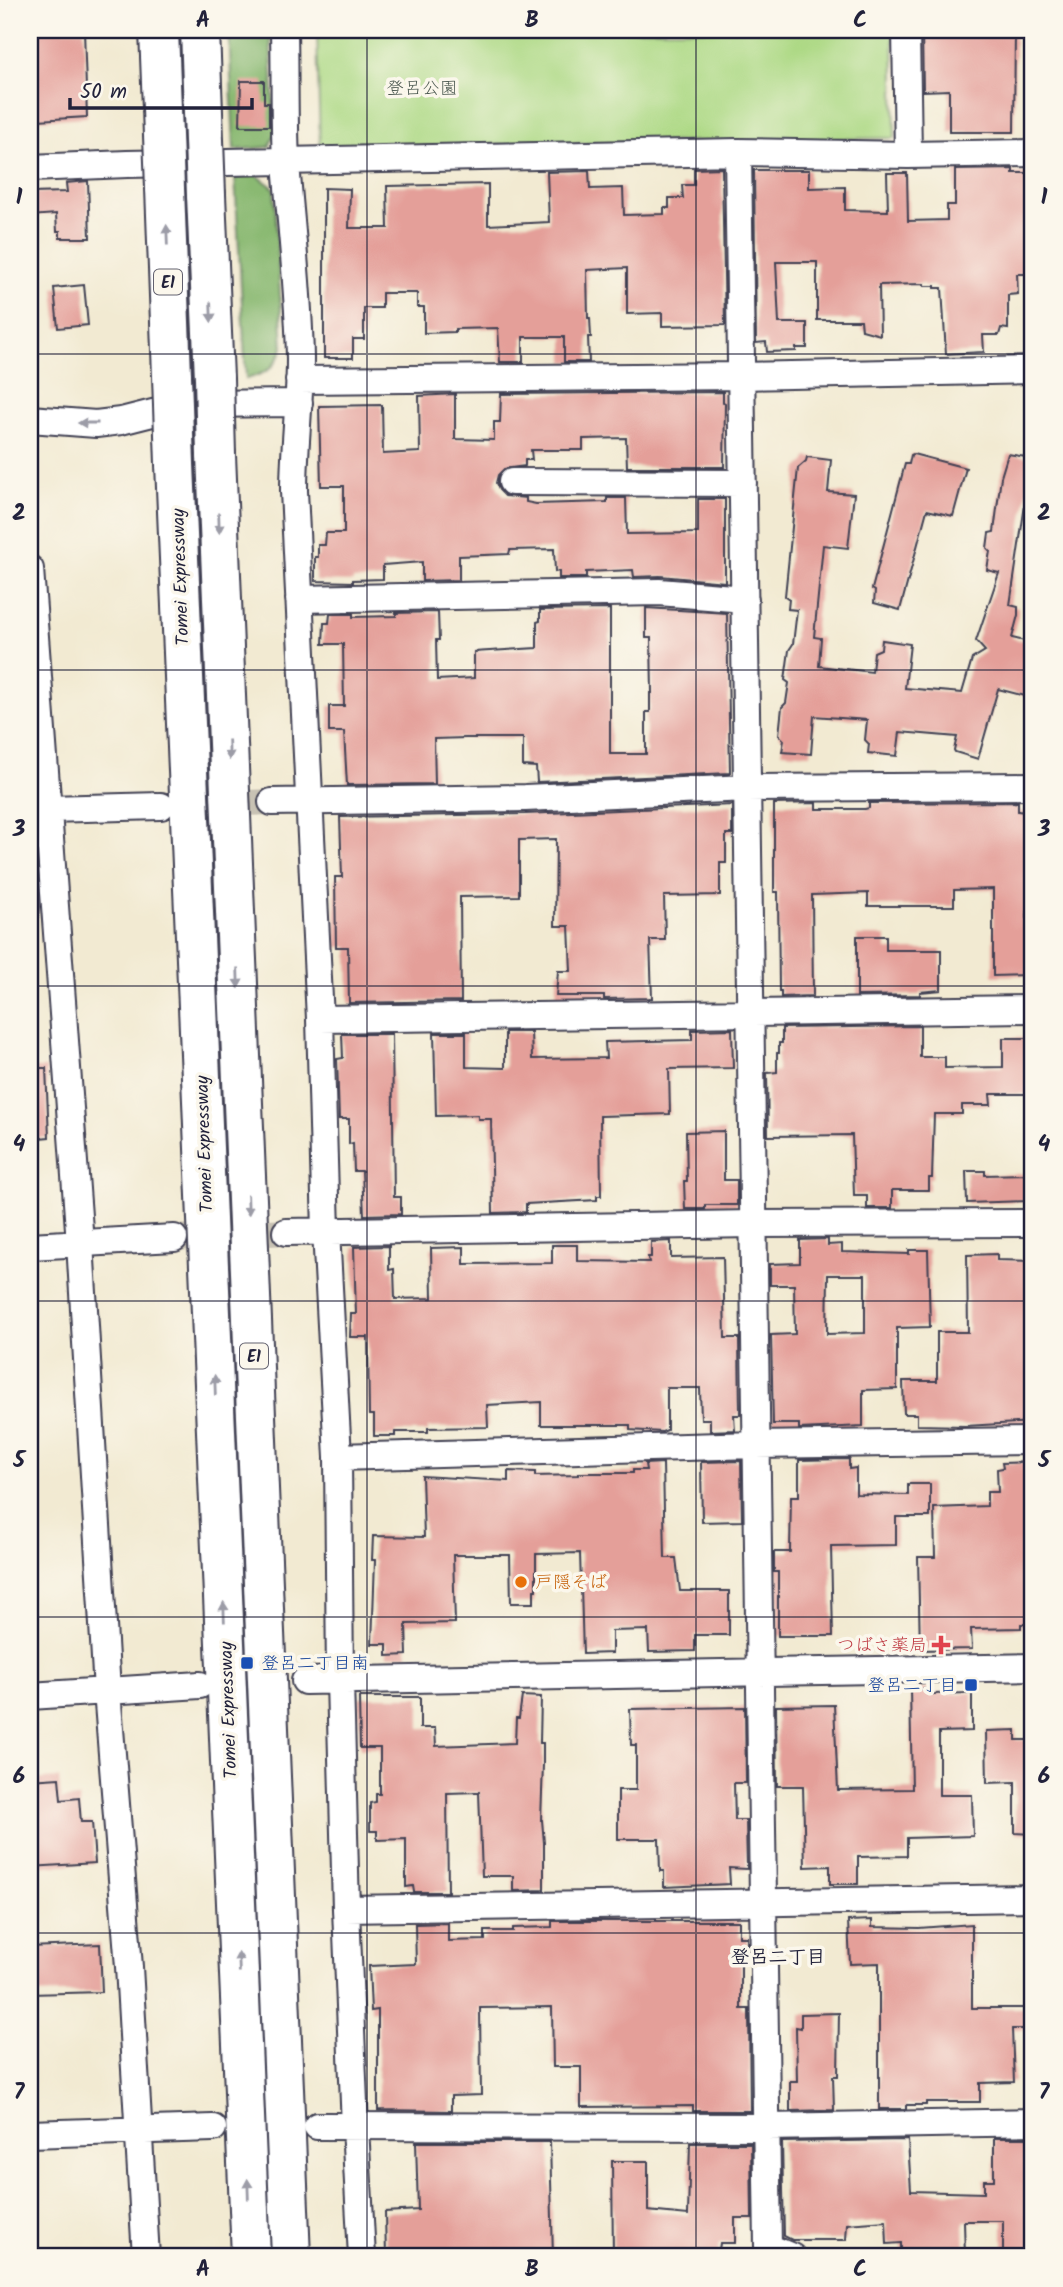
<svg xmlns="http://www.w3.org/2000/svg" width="1063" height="2287" font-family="Kalam,'Klee One',sans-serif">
	<rect width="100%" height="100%" fill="#fbf7ec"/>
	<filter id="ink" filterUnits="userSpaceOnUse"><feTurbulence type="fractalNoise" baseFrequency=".0143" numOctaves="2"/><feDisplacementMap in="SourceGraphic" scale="14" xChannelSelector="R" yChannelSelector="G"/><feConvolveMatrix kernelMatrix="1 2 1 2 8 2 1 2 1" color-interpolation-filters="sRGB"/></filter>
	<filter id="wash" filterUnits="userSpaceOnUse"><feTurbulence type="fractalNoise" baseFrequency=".00686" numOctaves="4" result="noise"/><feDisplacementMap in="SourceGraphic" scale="28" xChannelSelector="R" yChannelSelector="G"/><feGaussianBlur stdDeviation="1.57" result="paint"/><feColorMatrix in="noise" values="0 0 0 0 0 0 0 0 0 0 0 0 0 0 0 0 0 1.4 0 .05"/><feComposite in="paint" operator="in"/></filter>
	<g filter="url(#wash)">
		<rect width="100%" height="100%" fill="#f2ead2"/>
		<path fill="#add985" stroke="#687e60" stroke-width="2" d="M317,30H893L895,138L320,148Z"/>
		<path fill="#8ab972" stroke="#566e56" stroke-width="2" d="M229,30H270L275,134L269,147L234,150Z
			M254,173L274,188L283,348C274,369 267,373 246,379L235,177Z"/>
		<g id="blocks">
			<path fill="#e49f99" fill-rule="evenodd" d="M30,30H84L87,117L38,120L37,93L30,94Z
				M922,30H1015L1014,132H949V90L923,91Z
				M241,81H264V103H269V126H240Z
				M722,168L725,325L662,326V313L627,314V268L587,270L588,318H590L591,337H588L589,362H564V337H523V362H500L498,328L455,329V332L424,333V307H417V293H382V308H364V339H353V358H324V188L350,189L349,228H388L387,186L488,184V225L549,222L547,172L589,171L590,189L623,188L624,215L664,214V208H669V198H683L682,185H694V169Z
				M1013,169V173H1033V274H1017L1018,294L1008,295V329L1001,328L999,335H983L984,352L946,354L942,288H935V286H924V284L879,285L880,335L862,330L861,320H817V262H776L779,323H807V348H796V351L767,352L766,342L756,343L754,170H809V188L845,187V210L888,211L887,173H907L908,221L947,220V205H955V170Z
				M88,181L90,238H60V231H57L56,214L30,216V193L67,192L66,183Z
				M84,285L88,325L58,328L54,288Z
				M723,392V402L725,403L724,467H627L626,438L583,439V450H531L532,460H525V466L504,469L498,475L496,483L499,490L505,496L526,498V502L536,504L607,502V498H626L627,534L698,533V499H725V582L660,576L634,577L633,570L586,572V578H559V571L555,572L554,549L510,550L509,554L459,556V580L422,581V562L383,565V579L353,580V582L315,581V557H318V545H325L326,533H344V486H321L319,406L382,405L383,454L420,452L419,396L455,394V439L494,440V422H500L501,394Z
				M913,454L966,468L953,516L927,510L900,610L874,603L875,591L872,589L905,464H909L911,455Z
				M1008,454L1032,458L1010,605L1018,607V615L1012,638L1033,643V698L998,689L978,759L955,752L954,750L957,737L900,732L897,756L868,753L869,744L865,740L867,720L814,716L811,754L782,752L784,740L779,735L782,707L786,703L789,683L785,680L789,650L793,644L797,610L788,609L789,599L785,596L798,468L806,461L807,457L831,460L828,492L854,494L848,548L823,545L814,637L821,638L819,666L872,672L874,652L881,649L882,640L910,644L905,688L962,693L972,659L985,651L976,641L999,573L987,570L990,551L987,548L989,533L994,532L1001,477Z
				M646,608L727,613L730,773L537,782L536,767L523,766V738H466L434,739L435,784L347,785L344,732H329V706H344L343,644H323L324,623H329L330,614H353V617L396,616V613L438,612L439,640H436L437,680L474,678V652L537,648V622L540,621V610L610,609V754H646V712H650V693H652L651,638H646Z
				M1018,802V811L1033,813V905L1027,904L1028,975L993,976V889L954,890V906H868V893L812,895L813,996L781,997V991H779L778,892H774V804L816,803V809H865L869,808V803Z
				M732,805V834H726V863H720V895L664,896L665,940H650L652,998L604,999V996H556L558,971H571L569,926H555L556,839L519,840V896L460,897L461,1001L349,1003L348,947H336L335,877H342L340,817L525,814Z
				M857,936H886V950H941V990L920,992V995L857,996Z
				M920,1026V1057H945V1068L1003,1067V1038H1029V1094H990L991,1105H962V1114H934L932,1178H929V1190H892V1208H867V1195H854L852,1135L768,1136L767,1073L777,1072V1053H779V1043H782V1028Z
				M732,1029L733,1068L669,1069L670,1114L600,1116L601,1196H597V1200L526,1204V1212L493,1213L491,1119H478V1115L436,1116L434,1033H466V1067L505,1068V1032H531L532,1059L606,1058L605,1042L692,1040V1030Z
				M342,1034H392L394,1197H401V1214L364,1215L362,1171H354L353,1143L349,1144V1119H339L337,1059L343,1058Z
				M30,1068H46L49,1137L30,1139Z
				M724,1131V1180H737V1205H705V1209H685L684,1181H687L686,1132Z
				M966,1171H985V1175L1027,1174V1201L967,1203Z
				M828,1239V1245L842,1244V1252L909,1254V1250H928L930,1327L897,1328V1389L863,1390V1426L799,1429V1424H773L771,1335L795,1334L794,1285H770V1264L800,1263V1240ZM828,1275H865V1333L827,1334Z
				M671,1241V1258L723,1257L725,1338H739L740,1415H734L735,1430L710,1431V1419H701L700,1388H667V1430L662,1432L630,1430V1425H541V1402L487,1405L488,1427L428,1428V1432H395V1436H374V1415H369L368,1337H350L351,1314H356L354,1247L389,1246V1270L394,1269L395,1299L432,1298L431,1248L464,1247V1264L552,1263V1245H577V1261L649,1262L648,1257H651V1242Z
				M997,1254V1260L1031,1261V1395H1033V1422L965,1426L917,1425V1414H904L903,1381H937V1332H968L967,1255Z
				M849,1459V1469L856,1468V1494L908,1495V1484H930V1517H896V1545L831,1546L833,1636H778V1572H774V1552H790L791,1496H799V1460Z
				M741,1461L742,1521L702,1522L701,1462Z
				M1033,1462V1624H1021V1628L971,1629L972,1649L920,1650L918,1557H935L934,1508L987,1506V1492H998L997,1469L1003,1468L1002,1463Z
				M663,1463L665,1558H676L680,1591H729V1635H695V1651L649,1652L648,1630L612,1631V1653L583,1654L580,1553L536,1554V1590H534V1603H511L510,1555H453L455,1623L406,1624L407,1655L387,1656V1644H372L375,1560H372L373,1536L424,1537L422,1476L508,1481V1471L535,1472V1476L579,1475V1473H633V1470H646L645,1464Z
				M910,1689H932V1694L972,1693V1731L939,1732V1795H972L973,1836L907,1838V1856L858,1857V1884H830V1866L805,1867L803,1786H777L776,1706L834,1705L838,1790L912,1789Z
				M522,1696L541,1697L540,1743H543V1764L541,1820H542L544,1843V1890L513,1891V1876H482L479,1792L447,1793L448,1892H414L413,1886L406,1887V1839L377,1840V1831H370V1803L376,1802V1794H380V1748H360L359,1697H420V1728H435L436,1746L515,1743L516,1718H519Z
				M745,1707L746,1783H734L735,1820H746L747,1869L729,1868L730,1884L664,1887V1871H660L659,1839H618V1790H636V1745H631L630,1709Z
				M1016,1730V1740H1033V1834L1015,1833V1782L987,1783L986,1731Z
				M59,1778L61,1800L79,1798L81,1822H92L95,1863L30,1867V1780Z
				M872,1920V1927L919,1928L972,1924V2008H1033V2029H1012L1014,2082L980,2083V2102H926V2105H906V2109H879V1963L850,1964L848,1921Z
				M552,1921H739V1937H747V1956H741V2009H749L750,2111H693V2106L581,2107V2067H553L552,2007L480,2008L481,2095L451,2096V2111L378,2110V2010L371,2011L369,1966L416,1964L415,1924L448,1923V1941L485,1940V1931H513V1928L552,1927Z
				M100,1944L102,1992L30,1994V1947Z
				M839,2013L838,2076H833L834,2110L790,2111V2081H797L796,2027L801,2028V2014Z
				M994,2138H1033V2252L1003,2253V2221H964L965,2257H901V2243L887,2244L886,2221L847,2224L846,2240H792L784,2236L782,2142L908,2140L911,2191L984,2193V2180H994Z
				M416,2142H550L553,2257H386L385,2212L418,2210Z
				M690,2143H751L752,2218H735V2243H720L718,2257H613L612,2161H648V2211L688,2215Z"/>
		</g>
	</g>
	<g filter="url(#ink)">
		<use href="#blocks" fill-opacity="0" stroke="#414052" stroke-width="2"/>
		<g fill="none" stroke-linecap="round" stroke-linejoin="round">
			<path stroke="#c8c2b4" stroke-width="26" stroke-dasharray="26 13" stroke-linecap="butt" d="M173,805L272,802
				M174,1238L286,1232"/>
			<defs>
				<path id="minor" d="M284,30C285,74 284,119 286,163C291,228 299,293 300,359C300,403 294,447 294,491L320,1019L326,1231L338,1457L340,1681L346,1909L355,2127L362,2257
					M906,30L908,155
					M738,152L768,2247L792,2257
					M30,168L127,164L738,152L908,155L1033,153
					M299,380L741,376L1033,370
					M30,419L96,424L121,421L180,406L204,404L299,403
					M512,482L743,483
					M30,569L80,1243L107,1691L129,1967L146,2257
					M299,599L659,592L745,599
					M272,802L525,798L748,788L1033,786
					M48,809L161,806
					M320,1019L1033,1009
					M286,1232L753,1224L1033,1223
					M30,1246L174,1238
					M338,1457L756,1445L1033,1441
					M305,1681L1033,1667
					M30,1696L200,1685
					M346,1909L1033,1898
					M317,2126L767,2127L1033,2122
					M30,2134L213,2128"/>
				<path id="highway" d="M165,188L172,376
					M206,195L214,378
					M216,455L291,2257
					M175,464L251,2257"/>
			</defs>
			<use href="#minor" stroke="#414052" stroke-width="30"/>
			<use href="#highway" stroke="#414052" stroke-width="42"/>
			<use href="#minor" stroke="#fff" stroke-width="26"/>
			<use href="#highway" stroke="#fff" stroke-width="38"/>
			<defs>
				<path id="highway-bridge" d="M159,30L165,188
					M200,30L206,195
					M172,376L175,464
					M214,378L216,455"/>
			</defs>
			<use href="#highway-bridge" stroke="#414052" stroke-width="42" stroke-linecap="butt"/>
			<use href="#highway-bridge" stroke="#fff" stroke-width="38"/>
		</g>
		<defs><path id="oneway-solid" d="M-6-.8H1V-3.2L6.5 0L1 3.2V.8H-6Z" transform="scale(1.75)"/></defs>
		<g fill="#9c9ca7">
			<use href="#oneway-solid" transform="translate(167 235) rotate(-92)"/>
			<use href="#oneway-solid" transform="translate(211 312) rotate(88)"/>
			<use href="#oneway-solid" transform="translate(88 423) rotate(-180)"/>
			<use href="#oneway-solid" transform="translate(219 523) rotate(88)"/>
			<use href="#oneway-solid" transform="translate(229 750) rotate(88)"/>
			<use href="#oneway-solid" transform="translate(238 978) rotate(88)"/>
			<use href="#oneway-solid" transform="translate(248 1205) rotate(88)"/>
			<use href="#oneway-solid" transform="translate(215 1385) rotate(-92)"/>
			<use href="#oneway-solid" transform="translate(224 1612) rotate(-92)"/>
			<use href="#oneway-solid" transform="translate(239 1962) rotate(-92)"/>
			<use href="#oneway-solid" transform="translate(248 2189) rotate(-92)"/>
		</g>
	</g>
	<path fill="none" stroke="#22223b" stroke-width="2" stroke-opacity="0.55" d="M367,30V2257M696,30V2257M30,354H1033M30,670H1033M30,986H1033M30,1301H1033M30,1617H1033M30,1933H1033"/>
	<circle fill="#e8710a" stroke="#fbf7ec" stroke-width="2.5" cx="521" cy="1582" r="7"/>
	<path fill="#e0444e" stroke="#fbf7ec" stroke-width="2.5" d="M937.5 1634.5h7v7h7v7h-7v7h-7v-7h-7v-7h7z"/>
	<g fill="#1a4fb4" stroke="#fbf7ec" stroke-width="2.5">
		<rect x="240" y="1656" width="14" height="14" rx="3.5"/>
		<rect x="964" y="1678" width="14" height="14" rx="3.5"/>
	</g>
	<g text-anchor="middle" stroke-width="7" stroke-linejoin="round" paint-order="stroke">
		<g fill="#fbf7ec" stroke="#636270" stroke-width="2">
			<rect x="154" y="269.5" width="28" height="25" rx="5"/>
			<rect x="240" y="1343.5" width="28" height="25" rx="5"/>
		</g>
		<g font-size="16" font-weight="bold" fill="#22223b">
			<text x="168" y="288">E1</text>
			<text x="254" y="1362">E1</text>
		</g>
		<g font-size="18" fill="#4c5951" stroke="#fbf7ec">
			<text x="422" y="94">登呂公園</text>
		</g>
		<g font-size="18" fill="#22223b" stroke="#fbf7ec">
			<text transform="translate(180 577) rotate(-92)" y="6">Tomei Expressway</text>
			<text transform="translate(204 1144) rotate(-92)" y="6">Tomei Expressway</text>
			<text transform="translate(228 1710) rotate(-92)" y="6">Tomei Expressway</text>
		</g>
		<g font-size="18" fill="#c56008" stroke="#fbf7ec" text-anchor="start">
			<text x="535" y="1588">戸隠そば</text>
		</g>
		<g font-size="18" fill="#be3a42" stroke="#fbf7ec" text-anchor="end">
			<text x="927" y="1651">つばさ薬局</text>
		</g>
		<g font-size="18" fill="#164399" stroke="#fbf7ec" text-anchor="start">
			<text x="261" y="1669">登呂二丁目南</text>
			<text x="957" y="1691" text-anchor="end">登呂二丁目</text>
		</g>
		<g font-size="19" font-weight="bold" fill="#22223b" stroke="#fbf7ec">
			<text x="778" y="1963">登呂二丁目</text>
		</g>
	</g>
	<rect width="1063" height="2287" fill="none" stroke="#fbf7ec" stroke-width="77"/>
	<path d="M70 98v10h182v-10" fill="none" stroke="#22223b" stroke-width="3.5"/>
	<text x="80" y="98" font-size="21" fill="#22223b" stroke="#fbf7ec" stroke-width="5" paint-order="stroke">50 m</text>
	<rect x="38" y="38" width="986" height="2210" fill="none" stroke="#22223b" stroke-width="2.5"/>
	<g font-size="23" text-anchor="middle" font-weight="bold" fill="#22223b">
		<text x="203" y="27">A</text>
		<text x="532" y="27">B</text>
		<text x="860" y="27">C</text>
		<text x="19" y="204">1</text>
		<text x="1044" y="204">1</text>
		<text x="19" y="520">2</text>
		<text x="1044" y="520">2</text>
		<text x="19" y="836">3</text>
		<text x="1044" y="836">3</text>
		<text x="19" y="1151">4</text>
		<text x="1044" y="1151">4</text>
		<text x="19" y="1467">5</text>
		<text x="1044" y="1467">5</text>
		<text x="19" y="1783">6</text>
		<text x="1044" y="1783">6</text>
		<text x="19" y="2099">7</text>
		<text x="1044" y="2099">7</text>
		<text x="203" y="2276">A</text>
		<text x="532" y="2276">B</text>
		<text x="860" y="2276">C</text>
	</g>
</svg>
